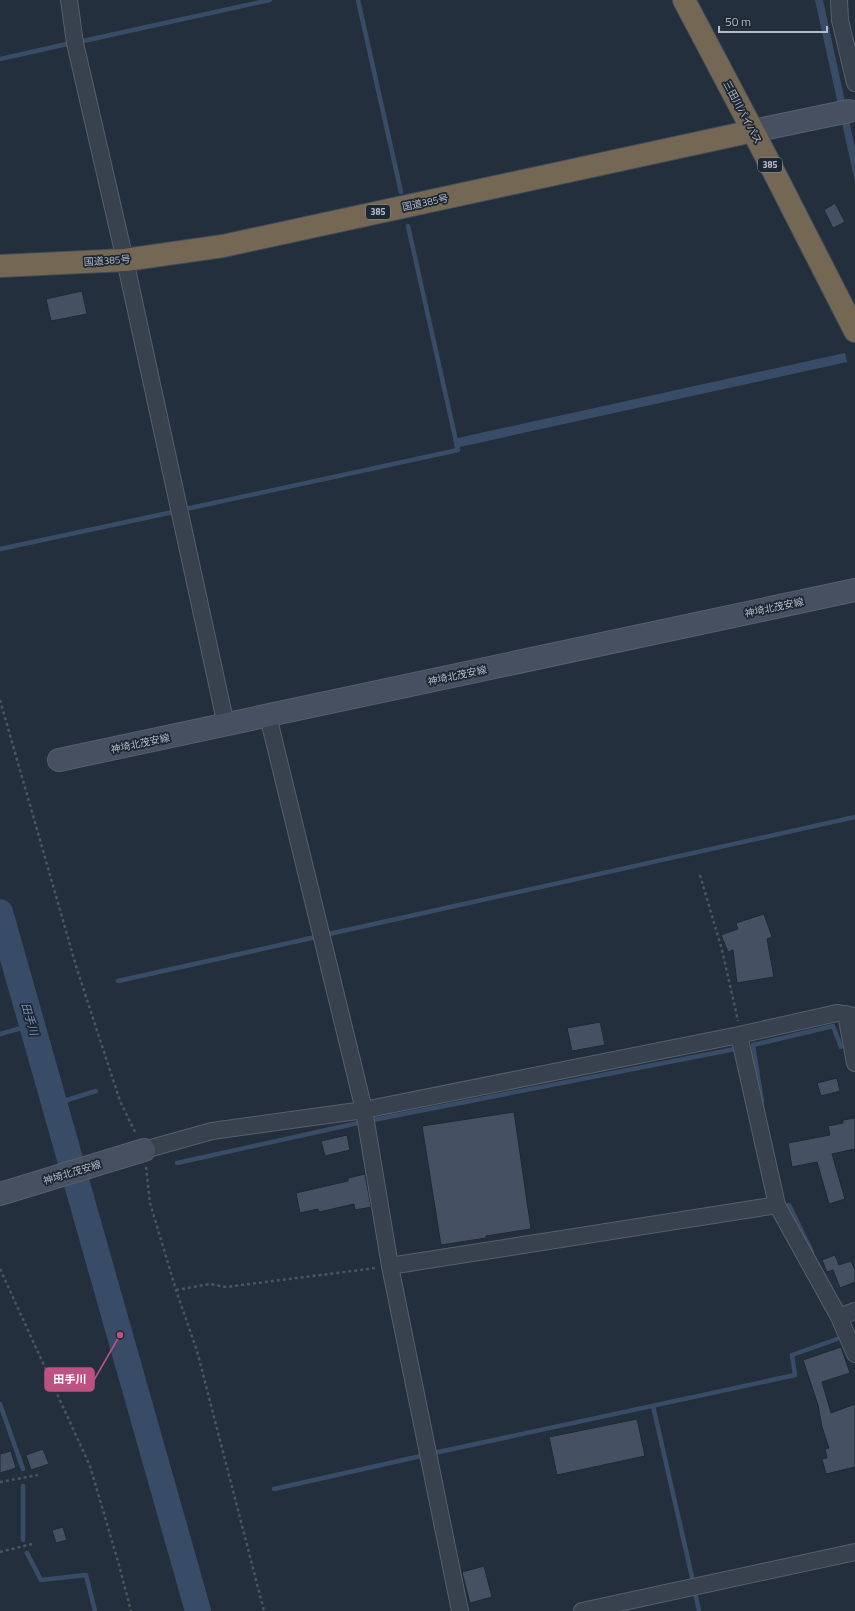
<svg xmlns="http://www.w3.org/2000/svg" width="855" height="1611" font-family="'Titillium Web','Noto Sans JP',sans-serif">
	<rect width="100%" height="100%" fill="#242f3e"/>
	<path fill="#394c67" d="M815,0H823L855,148V182Z
		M845,353L847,362L455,448L453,439Z"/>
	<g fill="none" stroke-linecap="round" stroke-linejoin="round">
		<path stroke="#394c67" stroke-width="4.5" d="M358,0L401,192
			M83,41L270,0
			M0,59L67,44
			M186,509L458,450L408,226
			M0,549L173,512
			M329,934L855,817
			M118,981L316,937
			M0,1034L32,1025
			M762,1102L753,1045L833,1026L841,1047
			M54,1104L96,1091
			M373,1120L735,1049
			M177,1163L358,1123
			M789,1205L812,1252
			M0,1404L23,1469
			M653,1406L692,1577
			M434,1453L795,1375L792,1355L837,1339
			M274,1489L421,1456
			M23,1540V1486
			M27,1553L41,1580L86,1575L95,1611
			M695,1592L699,1611"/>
		<path stroke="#394c67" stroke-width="26" d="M0,912L198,1611"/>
	</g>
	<path fill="#455162" stroke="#1f2835" d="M835,203L845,222L833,228L824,210Z
		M82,291L87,314L51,321L46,299Z
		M764,914L772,937L767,939L774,977L737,983L733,950L728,952L721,935L738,929L736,923Z
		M600,1022L605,1045L572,1051L567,1028Z
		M837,1078L840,1091L821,1096L817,1083Z
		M514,1112L531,1229L486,1236V1238L441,1245L422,1126Z
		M855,1118V1149L832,1154L845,1199L829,1204L817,1162L792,1167L788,1143L830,1135L828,1126L843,1123V1120Z
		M347,1135L350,1150L325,1156L321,1141Z
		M365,1174L371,1207L355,1210L354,1204L319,1212L318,1209L300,1213L296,1193L348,1181V1178Z
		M835,1255L839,1265L851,1261L855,1270V1282L840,1288L833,1270L827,1272L822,1260Z
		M841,1347L850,1373L822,1382L831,1413L855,1404V1467L826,1474L822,1459L827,1458L825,1449L829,1448L822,1427L818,1405L803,1360Z
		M637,1419L645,1456L557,1475L549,1437Z
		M43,1449L49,1464L31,1470L26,1455Z
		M11,1451L16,1468L0,1473V1454Z
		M63,1527L67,1540L56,1543L52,1530Z
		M484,1566L492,1597L470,1603L462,1572Z"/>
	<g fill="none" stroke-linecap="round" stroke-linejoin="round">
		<defs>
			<path id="street" d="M69,0L75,43L125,260L226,725
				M839,0L840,20L855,83
				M268,716L364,1110L390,1266L460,1611
				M846,1014L855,1063
				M739,1035L777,1205L839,1317L855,1354
				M144,1150L212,1131L364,1110L739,1035L837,1013L855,1016
				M390,1266L777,1205
				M839,1317L855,1311
				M582,1611L855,1552"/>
			<path id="secondary" d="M753,131L849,111
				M59,760L855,590
				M0,1194L144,1150"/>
			<path id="highway" d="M684,0L753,131L855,331
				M0,266L125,260L223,246L753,131"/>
		</defs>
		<use href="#street" stroke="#565f6c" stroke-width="18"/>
		<use href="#secondary" stroke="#565f6c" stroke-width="24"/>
		<use href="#highway" stroke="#434c59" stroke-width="24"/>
		<path stroke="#44595c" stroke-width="2.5" stroke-dasharray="3 3" stroke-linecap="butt" d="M0,700L76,966L120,1101L136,1134
			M700,875L722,950L738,1021
			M146,1167L150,1203L176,1290L197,1351L264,1611
			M0,1269L90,1466L119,1565L131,1611
			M176,1290L210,1284L226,1287L376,1268
			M0,1482L38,1475
			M0,1552L32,1544"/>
		<use href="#street" stroke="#38414e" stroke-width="16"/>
		<use href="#secondary" stroke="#465061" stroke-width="22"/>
		<use href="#highway" stroke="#746855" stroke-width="22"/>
	</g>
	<g text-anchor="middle" stroke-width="3.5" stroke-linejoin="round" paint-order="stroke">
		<g fill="#1d2633" stroke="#878f9c" stroke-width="1">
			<rect x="758" y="158" width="24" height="14" rx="3"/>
			<rect x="366" y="205" width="24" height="14" rx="3"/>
		</g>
		<g font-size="9" font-weight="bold" fill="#b4bcc9">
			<text x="770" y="168">385</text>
			<text x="378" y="215">385</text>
		</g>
		<g font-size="10" fill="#b4bcc9" stroke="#1d2633">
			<text transform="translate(743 112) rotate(62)" y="4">三田川バイパス</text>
			<text transform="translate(425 202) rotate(-12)" y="4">国道385号</text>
			<text transform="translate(107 260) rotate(-4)" y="4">国道385号</text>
			<text transform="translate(774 607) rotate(-12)" y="4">神埼北茂安線</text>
			<text transform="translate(457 675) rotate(-12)" y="4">神埼北茂安線</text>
			<text transform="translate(140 743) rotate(-12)" y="4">神埼北茂安線</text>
			<text transform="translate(72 1172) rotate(-17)" y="4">神埼北茂安線</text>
		</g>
		<g font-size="11" font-style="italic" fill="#7c92b1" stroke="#1d2633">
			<text transform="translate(30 1019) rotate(74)" y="4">田手川</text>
		</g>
	</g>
	<path fill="none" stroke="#bd5182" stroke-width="1.5" d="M120 1335L94 1380"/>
	<circle fill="#bd5182" stroke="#1d2633" stroke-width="1.5" cx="120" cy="1335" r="4"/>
	<rect fill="#bd5182" stroke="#bd5182" stroke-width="1.5" x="45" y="1368" width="49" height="23" rx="4"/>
	<g font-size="11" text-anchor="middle" font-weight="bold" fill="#fff">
		<text x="70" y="1383">田手川</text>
	</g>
	<path d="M719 26v6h108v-6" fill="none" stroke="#b4bcc9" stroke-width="2"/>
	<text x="725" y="26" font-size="12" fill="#b4bcc9" stroke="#1d2633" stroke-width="3" paint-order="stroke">50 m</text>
</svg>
